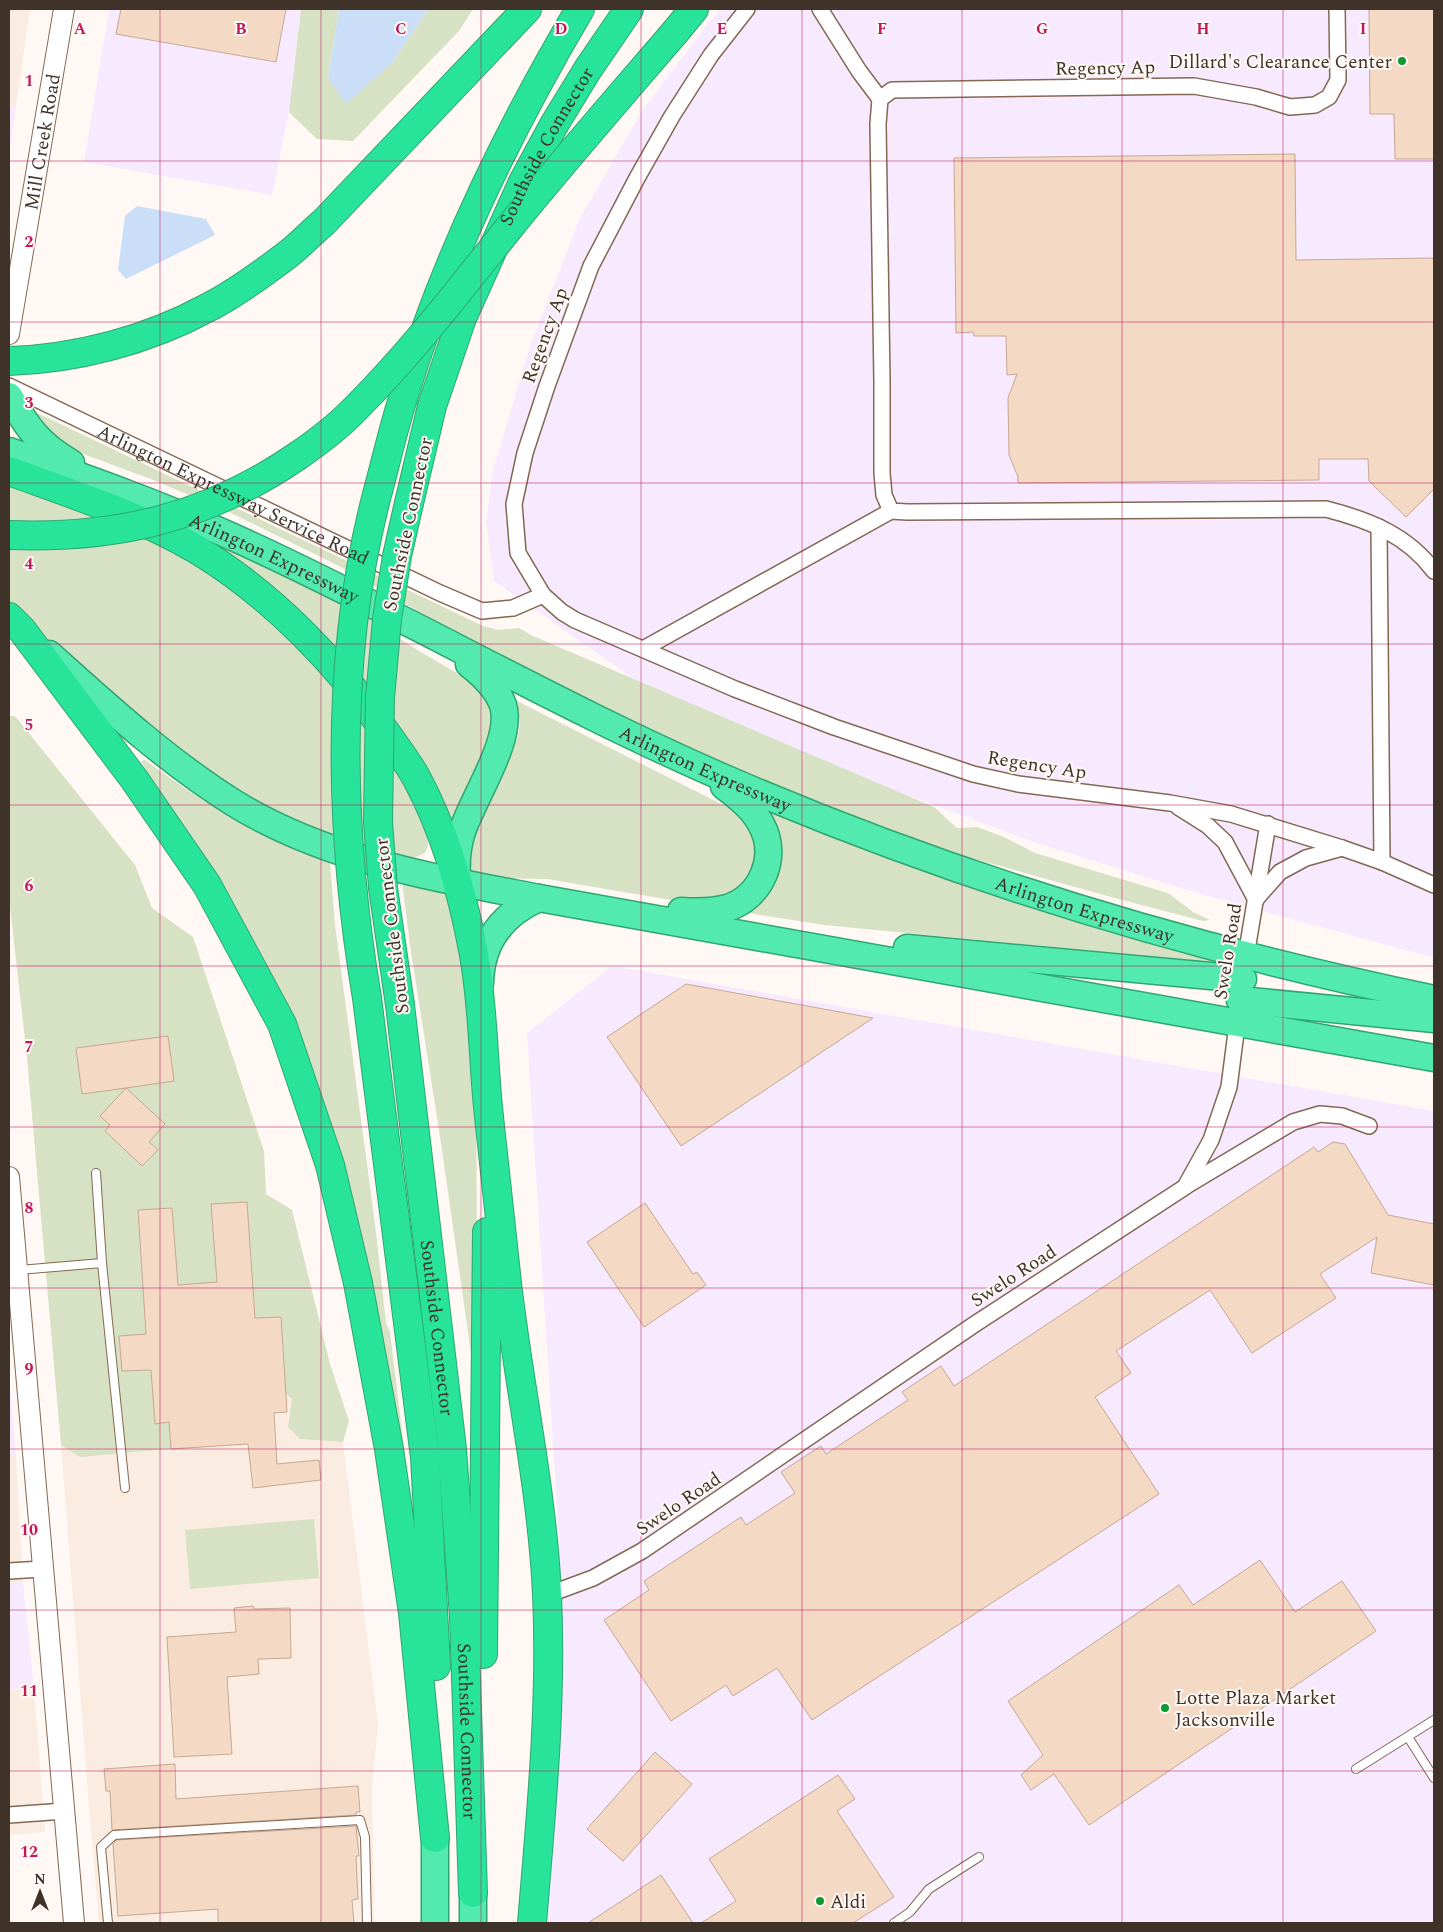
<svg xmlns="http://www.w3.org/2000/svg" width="1443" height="1932" font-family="Spectral,serif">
	<rect width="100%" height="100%" fill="#fff8f4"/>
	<path fill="#f7eafe" d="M109,9H301L289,112L272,195L84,162Z
		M721,9H1434V958L1200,894L1036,843L836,769L635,680L494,581L486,521L493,471L529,349L580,218L642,111L706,26Z
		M9,104L16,107L9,155Z
		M612,966L1434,1111V1923H540L558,1662L559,1538L527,1033Z
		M9,1374L16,1455H9Z
		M23,1582L34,1689L9,1690V1583Z"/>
	<path fill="#fbece1" d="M9,9H30L16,107L9,104Z
		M270,1386L292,1398L288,1427L300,1439L343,1442L378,1725L372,1785L374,1923H99L89,1806L61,1445L80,1457Z
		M9,1455H16L23,1582L9,1583Z
		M34,1689L45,1832L9,1835V1690Z"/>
	<path fill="#d7e1c4" d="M301,9H339L328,78L393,62L428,9H473L459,31L353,141L317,139L289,112Z
		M31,410L483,626L498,630L519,628L533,636L934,807L957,828L977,827L1004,837L1035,853L1168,893L1193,912L1210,920L1203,921L1111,897L918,843L722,766L587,704L427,619L416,610L339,566L227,511L151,479L56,444Z
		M9,477L105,512L229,581L330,675L399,774L413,797L428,837V846L425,853L416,857L403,858L328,835L273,812L186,758L53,644L9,601Z
		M187,529L336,598L419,651L484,689L499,718L455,829L354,671Z
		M517,701L729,808L748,825L754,840V854L752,867L746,878L737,888L727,895L714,898L671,900L547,879L488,878L468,874L463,849L518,736L520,723Z
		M9,716H15L135,865L152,908L193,937L264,1151L266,1194L292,1210L330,1364L349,1421L343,1442L300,1439L288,1427L292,1398L270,1386L199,1446L80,1457L61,1445L27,1058L9,897Z
		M145,760C183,788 223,815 266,836C285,846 312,853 330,863L335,925L376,1232L386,1323L390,1332L403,1440L396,1441L340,1175L158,791L141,761Z
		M765,807L1219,960L1217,963H1210L1125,954L824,925L742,912L753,903Z
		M402,881L449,893L461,944L472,1029L476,1110L478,1361L472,1360L441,1143L410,945Z
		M314,1519L319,1578L190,1589L185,1530Z"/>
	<path fill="#cadef7" d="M339,9H428L393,62L346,104L328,78Z
		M137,206L206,219L215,235L126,279L118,270L125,216Z"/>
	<path fill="#f4d9c5" stroke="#c6a892" d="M121,9H286L276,62L116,34Z
		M1369,9H1434V159H1395L1394,114H1370Z
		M1295,154L1296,260L1434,258V489L1406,517L1369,481L1368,459H1319V480L1018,483V477L1009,455L1008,398L1017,374L1007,375L1006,336H974L973,332L956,333L954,158Z
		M686,984L873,1018L681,1146L607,1037Z
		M168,1036L174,1081L126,1088L165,1124L149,1142L158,1150L142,1166L105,1131L110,1125L100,1116L126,1088L82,1094L76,1048Z
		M1333,1142L1345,1144L1388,1215L1434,1224V1285L1371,1273L1377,1237L1320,1274L1336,1298L1252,1353L1210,1290L1116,1351L1131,1373L1095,1397L1159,1494L812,1720L777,1668L733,1696L726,1685L671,1721L604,1620L649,1590L644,1581L741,1517L746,1525L795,1493L781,1472L821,1446L826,1454L908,1400L902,1392L941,1366L954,1386L1314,1147L1318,1152Z
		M247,1202L255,1318L281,1317L287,1412L274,1413L277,1464L319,1460L321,1480L253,1488L248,1444L171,1449L169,1422L155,1424L151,1370L122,1371L119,1336L146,1334L138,1210L172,1208L178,1285L217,1282L211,1204Z
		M645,1203L693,1274L697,1272L706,1285L644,1327L587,1242Z
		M1260,1560L1295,1612L1342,1581L1376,1631L1089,1825L1054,1774L1031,1790L1021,1775L1043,1755L1008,1701L1179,1585L1193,1605Z
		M253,1606L254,1609L290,1608L291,1658L258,1659L259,1674L227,1677L232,1754L174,1757L167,1637L236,1632L234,1608Z
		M655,1752L692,1784L623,1861L587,1829Z
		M175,1764L176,1799L358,1786L360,1812H356V1815L112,1830L110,1791H106L104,1769Z
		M838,1775L855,1799L837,1811L894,1897L853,1923H701L736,1901L709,1859Z
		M356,1826L359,1856H356L358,1899L352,1900L354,1923H218V1909L118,1916L113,1844L116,1840Z
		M661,1875L693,1923H588Z"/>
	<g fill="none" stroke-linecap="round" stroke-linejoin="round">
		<defs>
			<path id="service" d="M102,1263L125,1488
				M19,1270L102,1263L96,1173
				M1408,1737L1434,1778
				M1356,1769L1434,1720
				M108,1923L101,1847L114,1835L360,1820L365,1837L367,1923
				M894,1923L910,1912L929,1889L979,1857"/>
			<g id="minor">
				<path d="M747,9L711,55L672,116L637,178L591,266L547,386L525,453L514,504L518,553L543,595L562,612L575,620L735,689L834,727L973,774L1018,784L1170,803L1231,814L1342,848L1382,862L1434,885"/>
				<path d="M820,9L859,71L880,99L892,90L1194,86L1256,97L1290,107L1315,105L1329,97L1338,80L1337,9"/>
				<path d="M880,99L878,124L882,381V473L884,495L891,511L907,512L1326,509C1369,520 1407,535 1434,571"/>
				<path id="s1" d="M9,386L440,593L482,611L513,608L543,595"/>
				<path d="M1379,527L1382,862"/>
				<path d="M643,649L891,511"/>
				<path d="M1178,807L1208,826L1225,842L1256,900"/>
				<path d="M1256,899L1280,872L1306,858L1342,848"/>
				<path d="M1245,962L1268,824"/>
				<path d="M1186,1186L1293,1122L1320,1114L1342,1116L1369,1126"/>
				<path d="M9,1571L42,1569"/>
				<path d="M547,1595L593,1578L642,1551L975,1324L1185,1187L1211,1140L1229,1087L1238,1017"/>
				<path d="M9,1815L65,1811"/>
			</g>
			<g id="tertiary">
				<path id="s2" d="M9,334L64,9"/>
				<path d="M9,1177L74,1923"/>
			</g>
			<g id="trunk">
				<path d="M9,396C28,428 38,444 71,463"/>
				<path id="s3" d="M9,451C89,479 168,507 246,543C409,618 564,709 729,780C956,878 1193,949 1434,999"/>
				<path d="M49,654C108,707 167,761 234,803C326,860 436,878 539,898L1434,1058"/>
				<path d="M457,877C456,863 457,849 461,835C471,800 514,740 503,705C497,688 483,675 469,664"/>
				<path d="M681,911C696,912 713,912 727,908C762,897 779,856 761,824C753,808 738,797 724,786"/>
				<path d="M907,948L1243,979"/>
				<path d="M480,983C481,942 502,914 539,898"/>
				<path d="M1240,1000L1434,1019"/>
				<path d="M473,1893V1923"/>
				<path d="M435,1923V1838"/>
			</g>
			<g id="motorway">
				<path d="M676,31L694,9"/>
				<path d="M9,361C76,359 148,340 207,308C235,294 262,274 287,255C300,245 311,233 324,222L527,9"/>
				<path d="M9,471C72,494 138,515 196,549C271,594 340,665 389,737C398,750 409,764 417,779C446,833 463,895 474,955C483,1005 483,1056 488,1107C494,1166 501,1225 507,1283C519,1387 542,1489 547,1594C552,1704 541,1814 532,1923"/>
				<path d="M379,487C387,457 394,426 404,395C445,259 508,131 580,9"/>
				<path id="s4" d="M409,503L432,406L462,318L523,182L555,123L588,69L629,9"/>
				<path d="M9,617L22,630L134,779L207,885L282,1024L330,1165L358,1283L389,1449L413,1613L435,1838"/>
				<path d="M367,998L425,1457L436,1666"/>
				<path id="s5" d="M400,1005L452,1449L464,1617L473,1893"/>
				<path d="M483,1654L487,1232"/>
			</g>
		</defs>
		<use href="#service" stroke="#836853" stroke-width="10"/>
		<use href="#minor" stroke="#836853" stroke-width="18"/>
		<use href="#tertiary" stroke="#836853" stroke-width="22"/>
		<use href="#trunk" stroke="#2fa672" stroke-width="29"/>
		<use href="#motorway" stroke="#2fa672" stroke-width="30"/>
		<use href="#service" stroke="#fff" stroke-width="8"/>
		<use href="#minor" stroke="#fff" stroke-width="15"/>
		<use href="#tertiary" stroke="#fff" stroke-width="20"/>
		<use href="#trunk" stroke="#52eaae" stroke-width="26"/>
		<use href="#motorway" stroke="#27e49a" stroke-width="28"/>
		<defs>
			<path id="motorway-bridge" d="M9,535C116,539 206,518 296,457C318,442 339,426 357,407C414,350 463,285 513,223C566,158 621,95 676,31
				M367,998C339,830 334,653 379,487
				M400,1005L383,888L378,822L380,698L387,619L397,556L409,503"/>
		</defs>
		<use href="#motorway-bridge" stroke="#2fa672" stroke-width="30" stroke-linecap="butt"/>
		<use href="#motorway-bridge" stroke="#27e49a" stroke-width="28"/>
	</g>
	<path fill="none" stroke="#c2185b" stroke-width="1" stroke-opacity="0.55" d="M160,9V1923M321,9V1923M481,9V1923M641,9V1923M802,9V1923M962,9V1923M1122,9V1923M1283,9V1923M9,161H1434M9,322H1434M9,483H1434M9,644H1434M9,805H1434M9,966H1434M9,1127H1434M9,1288H1434M9,1449H1434M9,1610H1434M9,1771H1434"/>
	<g fill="#0f9a31" stroke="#fff8f4" stroke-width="2">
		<circle cx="1402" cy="61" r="5"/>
		<circle cx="1165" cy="1708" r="5"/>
		<circle cx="820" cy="1901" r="5"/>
	</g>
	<g text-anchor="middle" stroke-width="4" stroke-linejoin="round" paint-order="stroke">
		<g font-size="19" fill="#3e3229" stroke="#fff8f4" text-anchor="start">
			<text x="1392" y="68" text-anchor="end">Dillard's Clearance Center</text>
			<text x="1175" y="1704">Lotte Plaza Market<tspan x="1175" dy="22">Jacksonville</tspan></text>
			<text x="830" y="1908">Aldi</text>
		</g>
		<g font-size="19" fill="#3e3229" stroke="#fff8f4">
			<text transform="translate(1105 67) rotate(-1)" y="7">Regency Ap</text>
			<text dy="7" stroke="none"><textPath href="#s2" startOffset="195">Mill Creek Road</textPath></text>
			<text dy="7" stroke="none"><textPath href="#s4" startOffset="384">Southside Connector</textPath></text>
			<text transform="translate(544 335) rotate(-70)" y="7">Regency Ap</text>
			<text dy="7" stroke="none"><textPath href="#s1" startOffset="249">Arlington Expressway Service Road</textPath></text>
			<text transform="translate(407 524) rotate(-78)" y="7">Southside Connector</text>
			<text dy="7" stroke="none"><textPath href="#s3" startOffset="286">Arlington Expressway</textPath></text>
			<text transform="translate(1037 764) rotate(9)" y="7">Regency Ap</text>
			<text dy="7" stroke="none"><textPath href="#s3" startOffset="766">Arlington Expressway</textPath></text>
			<text dy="7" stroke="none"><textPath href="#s3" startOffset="1171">Arlington Expressway</textPath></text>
			<text transform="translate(391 926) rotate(-97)" y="7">Southside Connector</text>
			<text transform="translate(1227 951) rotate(-81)" y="7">Swelo Road</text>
			<text transform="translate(1013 1275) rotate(-33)" y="7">Swelo Road</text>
			<text dy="7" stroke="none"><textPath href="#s5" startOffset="325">Southside Connector</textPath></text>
			<text transform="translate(678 1503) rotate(-34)" y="7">Swelo Road</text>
			<text dy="7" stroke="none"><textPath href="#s5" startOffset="730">Southside Connector</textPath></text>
		</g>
	</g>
	<g font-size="16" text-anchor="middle" font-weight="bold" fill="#c2185b" stroke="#fff8f4" stroke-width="4" stroke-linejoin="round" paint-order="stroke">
		<text x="80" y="34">A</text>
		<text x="241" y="34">B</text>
		<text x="401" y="34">C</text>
		<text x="561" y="34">D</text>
		<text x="722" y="34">E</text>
		<text x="882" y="34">F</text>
		<text x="1042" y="34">G</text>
		<text x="1203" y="34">H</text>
		<text x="1363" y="34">I</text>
		<text x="29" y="86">1</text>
		<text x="29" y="247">2</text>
		<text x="29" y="408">3</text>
		<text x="29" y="569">4</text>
		<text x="29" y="730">5</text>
		<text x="29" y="891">6</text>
		<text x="29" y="1052">7</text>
		<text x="29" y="1213">8</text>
		<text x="29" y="1374">9</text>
		<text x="29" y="1535">10</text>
		<text x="29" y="1696">11</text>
		<text x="29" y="1857">12</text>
	</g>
	<rect width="1443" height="1932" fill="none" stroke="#3e3229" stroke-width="20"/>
	<g transform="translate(40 1892)" stroke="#fff8f4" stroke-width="4" paint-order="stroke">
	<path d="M0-4L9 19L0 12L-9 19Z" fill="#3e3229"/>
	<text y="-8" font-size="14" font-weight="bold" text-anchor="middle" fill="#3e3229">N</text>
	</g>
</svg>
